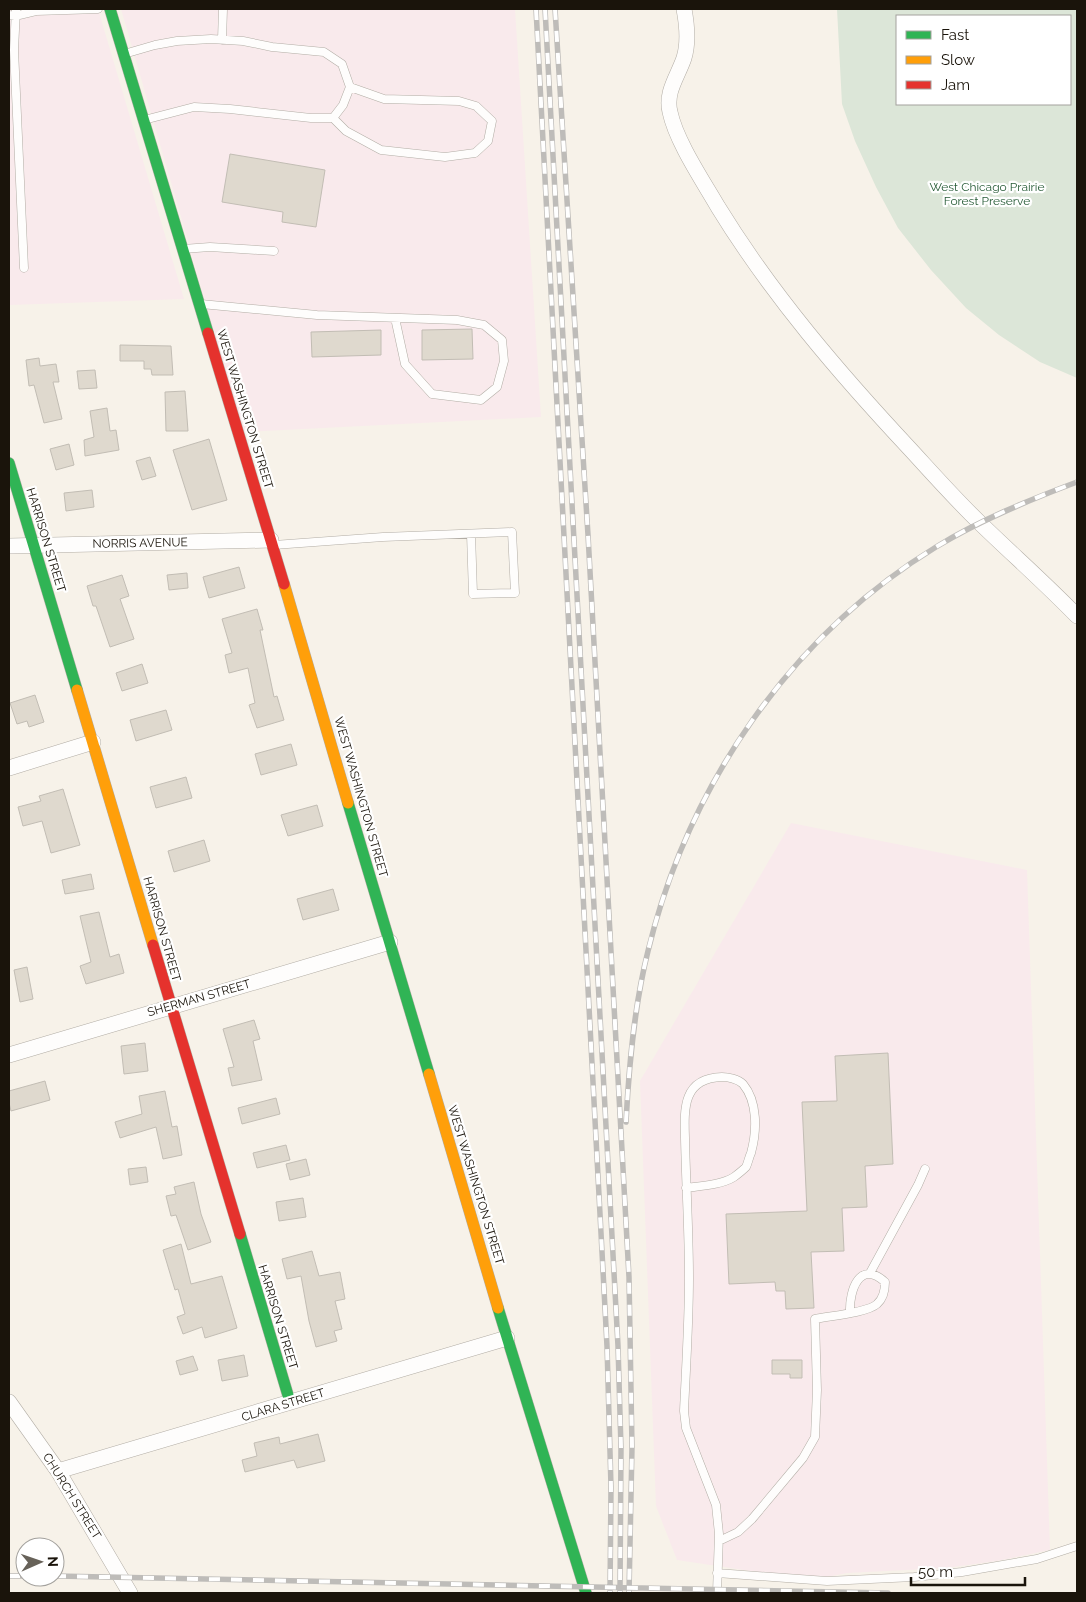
<svg xmlns="http://www.w3.org/2000/svg" width="1086" height="1602" font-family="Raleway,sans-serif">
	<rect width="100%" height="100%" fill="#f7f2e9"/>
	<path fill="#f9eaec" d="M9,9H98L184,299L9,305Z
		M121,9H515L541,417L243,432Z
		M791,823L1027,870L1050,1550L997,1561L946,1568L847,1573L812,1580L677,1560L656,1506L640,1081Z"/>
	<path fill="#dce6d8" fill-rule="evenodd" d="M837,9H1077V378L1040,362L999,335L966,308L931,270L898,228L876,187L855,141L842,104ZM897,16H1070V104H897Z"/>
	<path fill="#dfd9ce" stroke="#c2bdb4" d="M230,154L325,170L316,227L282,222L283,212L222,202Z
		M472,329L473,359L422,360V330Z
		M381,330V355L312,357L311,332Z
		M120,345L171,346L173,375H152L151,369H144V361H120Z
		M39,358L40,366L56,364L59,382H53L62,419L44,423L34,385L29,386L26,360Z
		M95,370L97,388L79,389L77,371Z
		M185,391L188,431H166L165,392Z
		M107,408L110,431L116,430L119,450L85,456L84,440L94,437L90,411Z
		M209,439L227,500L192,510L173,450Z
		M69,444L74,465L56,470L50,449Z
		M150,457L156,476L142,480L136,461Z
		M92,490L94,507L66,511L64,493Z
		M239,567L245,588L209,598L203,577Z
		M187,573L188,588L169,590L167,575Z
		M122,575L129,596L120,599L134,639L110,647L96,606H93L87,586Z
		M257,609L263,630H260L274,697L277,696L284,720L257,728L249,705L255,703L248,668L229,673L225,655L232,653L222,619Z
		M142,664L148,683L122,691L116,673Z
		M35,695L44,722L29,727L27,721L17,724L10,703Z
		M166,710L172,730L136,741L130,720Z
		M291,744L297,765L261,775L255,754Z
		M186,777L192,798L156,808L150,787Z
		M63,789L80,845L51,853L42,821L23,826L18,807L41,801L39,796Z
		M317,805L323,826L288,836L281,815Z
		M204,840L210,861L174,872L168,851Z
		M91,874L94,889L65,894L62,880Z
		M333,889L339,910L303,920L297,899Z
		M99,912L110,957L119,954L124,973L86,984L80,966L91,962L80,916Z
		M27,967L33,999L20,1002L14,970Z
		M254,1020L260,1039L253,1041L262,1080L232,1086L228,1068L234,1067L223,1029Z
		M145,1043L148,1071L124,1074L121,1046Z
		M888,1053L893,1164L865,1166L867,1207L842,1208L844,1251L811,1252L814,1308L786,1309L785,1291H776L775,1282L729,1284L726,1214L807,1211L802,1102L837,1101L835,1056Z
		M45,1081L50,1100L11,1111L9,1103V1091Z
		M165,1091L172,1127L177,1126L182,1155L163,1159L156,1127L120,1138L115,1122L142,1114L139,1096Z
		M276,1098L280,1114L242,1124L238,1108Z
		M286,1145L290,1160L257,1168L253,1153Z
		M306,1159L310,1175L290,1180L286,1164Z
		M146,1167L148,1182L130,1185L128,1169Z
		M194,1182L201,1214L211,1242L188,1250L176,1215L171,1216L166,1196L176,1194L174,1187Z
		M303,1198L306,1217L279,1221L276,1202Z
		M181,1244L191,1284L222,1276L237,1328L205,1338L202,1327L183,1334L177,1317L185,1314L178,1289L175,1290L163,1250Z
		M312,1251L319,1276L340,1272L345,1299L335,1301L342,1329L334,1331L337,1341L316,1347L309,1321L301,1276L287,1279L282,1259Z
		M244,1355L248,1376L222,1381L218,1360Z
		M193,1356L198,1370L180,1375L176,1361Z
		M772,1360H802V1378H790V1374H772Z
		M318,1434L325,1461L297,1468L294,1460L245,1472L242,1460L257,1456L254,1443L279,1437L280,1444Z"/>
	<g fill="none" stroke-linecap="round" stroke-linejoin="round">
		<g stroke="#b2ada5" stroke-width="9">
			<path id="lane" d="M16,9L14,50L24,268
				M9,15L15,16L36,11L98,9
				M222,40L223,9
				M124,54L155,45L177,41L211,39L243,41L272,47L324,52L342,64L350,87L343,105L333,118H311L230,109L194,107L144,120
				M333,118L346,131L381,150L445,157L475,153L488,141L492,121L476,106L459,101L384,99L350,87
				M183,249L210,247L274,251
				M201,304L317,315L457,320L484,325L502,340L504,361L497,387L481,400L432,394L405,364L395,318
				M274,545L383,537L512,532L515,593L473,594L471,534
				M686,1188C701,1186 721,1185 734,1177C738,1174 743,1170 746,1167C748,1163 749,1157 751,1153C757,1131 758,1102 743,1084C738,1079 728,1077 722,1077C683,1078 684,1108 685,1138C686,1185 689,1231 689,1278C689,1322 686,1367 684,1411L686,1428L716,1505L719,1534L717,1593
				M870,1273L918,1185L925,1169
				M719,1541L738,1532L752,1519L803,1458L815,1437L817,1390L815,1319C829,1316 867,1313 877,1304C884,1298 885,1290 885,1282C860,1259 849,1290 850,1313
				M717,1573L827,1581L914,1577L962,1572L1037,1559L1077,1546"/>
		</g>
		<g stroke="#b2ada5" stroke-width="16">
			<path id="street" d="M684,9C687,25 689,42 684,58C678,76 665,92 670,112C676,141 703,181 718,207C772,295 840,374 910,449C933,474 956,500 981,524C1013,555 1046,584 1077,616
				M9,546L271,540
				M9,768L93,742
				M9,1055L390,942
				M9,1402L58,1471L130,1593
				M58,1471L507,1338"/>
		</g>
		<g stroke="#b2ada5" stroke-width="12">
			<path id="fast" d="M110,9L208,333
				M9,463L77,690
				M348,803L429,1074
				M240,1234L290,1402
				M498,1308L586,1593"/>
		</g>
		<g stroke="#b2ada5" stroke-width="12">
			<path id="slow" d="M284,584L348,803
				M77,690L153,945
				M429,1074L498,1308"/>
		</g>
		<g stroke="#b2ada5" stroke-width="12">
			<path id="jam" d="M208,333L284,584
				M153,945L240,1234"/>
		</g>
		<use href="#lane" stroke="#fefdfc" stroke-width="8"/>
		<use href="#street" stroke="#fefdfc" stroke-width="15"/>
		<use href="#fast" stroke="#30b455" stroke-width="11"/>
		<use href="#slow" stroke="#ff9f0a" stroke-width="11"/>
		<use href="#jam" stroke="#e5322d" stroke-width="11"/>
		<g stroke="#bebcb9" stroke-width="5.5">
			<path id="rail" d="M536,9L607,1346L611,1487L610,1593
				M545,9L618,1346L621,1448L620,1593
				M555,9L588,535L629,1277L632,1447L629,1593
				M626,1122C629,1065 634,1007 648,951C688,786 790,636 936,547C980,520 1029,500 1077,482
				M9,1576H25
				M55,1576L888,1593"/>
		</g>
		<use href="#rail" stroke="#fff" stroke-width="4" stroke-dasharray="11" stroke-linecap="butt"/>
	</g>
	<g text-anchor="middle" dominant-baseline="central" stroke-width="4.5" stroke-linejoin="round" paint-order="stroke">
		<g font-size="12" fill="#255a35" stroke="#fff">
			<text x="987" y="187">West Chicago Prairie<tspan x="987" dy="14">Forest Preserve</tspan></text>
		</g>
		<g font-size="12" fill="#1a140b" stroke="#fff">
			<text transform="translate(245 409) rotate(73)">WEST WASHINGTON STREET</text>
			<text transform="translate(46 540) rotate(73)">HARRISON STREET</text>
			<text transform="translate(140 543) rotate(-1)">NORRIS AVENUE</text>
			<text transform="translate(361 797) rotate(74)">WEST WASHINGTON STREET</text>
			<text transform="translate(162 929) rotate(74)">HARRISON STREET</text>
			<text transform="translate(199 998) rotate(-16)">SHERMAN STREET</text>
			<text transform="translate(476 1185) rotate(73)">WEST WASHINGTON STREET</text>
			<text transform="translate(278 1317) rotate(73)">HARRISON STREET</text>
			<text transform="translate(283 1405) rotate(-17)">CLARA STREET</text>
			<text transform="translate(72 1496) rotate(58)">CHURCH STREET</text>
		</g>
	</g>
	<rect width="1086" height="1602" fill="none" stroke="#1a140b" stroke-width="20"/>
	<rect x="896" y="15" width="175" height="90" fill="#ffffff" stroke="#a3a19d"/>
	<rect x="906" y="31" width="25" height="8" fill="#30b455" stroke="#a3a19d"/>
	<text x="941" y="40" font-size="15" fill="#1a140b">Fast</text>
	<rect x="906" y="56" width="25" height="8" fill="#ff9f0a" stroke="#a3a19d"/>
	<text x="941" y="65" font-size="15" fill="#1a140b">Slow</text>
	<rect x="906" y="81" width="25" height="8" fill="#e5322d" stroke="#a3a19d"/>
	<text x="941" y="90" font-size="15" fill="#1a140b">Jam</text>
	<g transform="translate(40 1562) rotate(88)"><circle r="24" fill="#ffffff" stroke="#a3a19d"/>
	<path d="M0-4L9 19L0 12L-9 19Z" fill="#676259"/>
	<text y="-8" font-size="14" font-weight="bold" text-anchor="middle" fill="#1a140b">N</text>
	</g>
	<path d="M911 1577v8h114v-8" fill="none" stroke="#1a140b" stroke-width="2.5"/>
	<text x="918" y="1577" font-size="15" fill="#1a140b" stroke="#ffffff" stroke-width="4" paint-order="stroke">50 m</text>
</svg>
